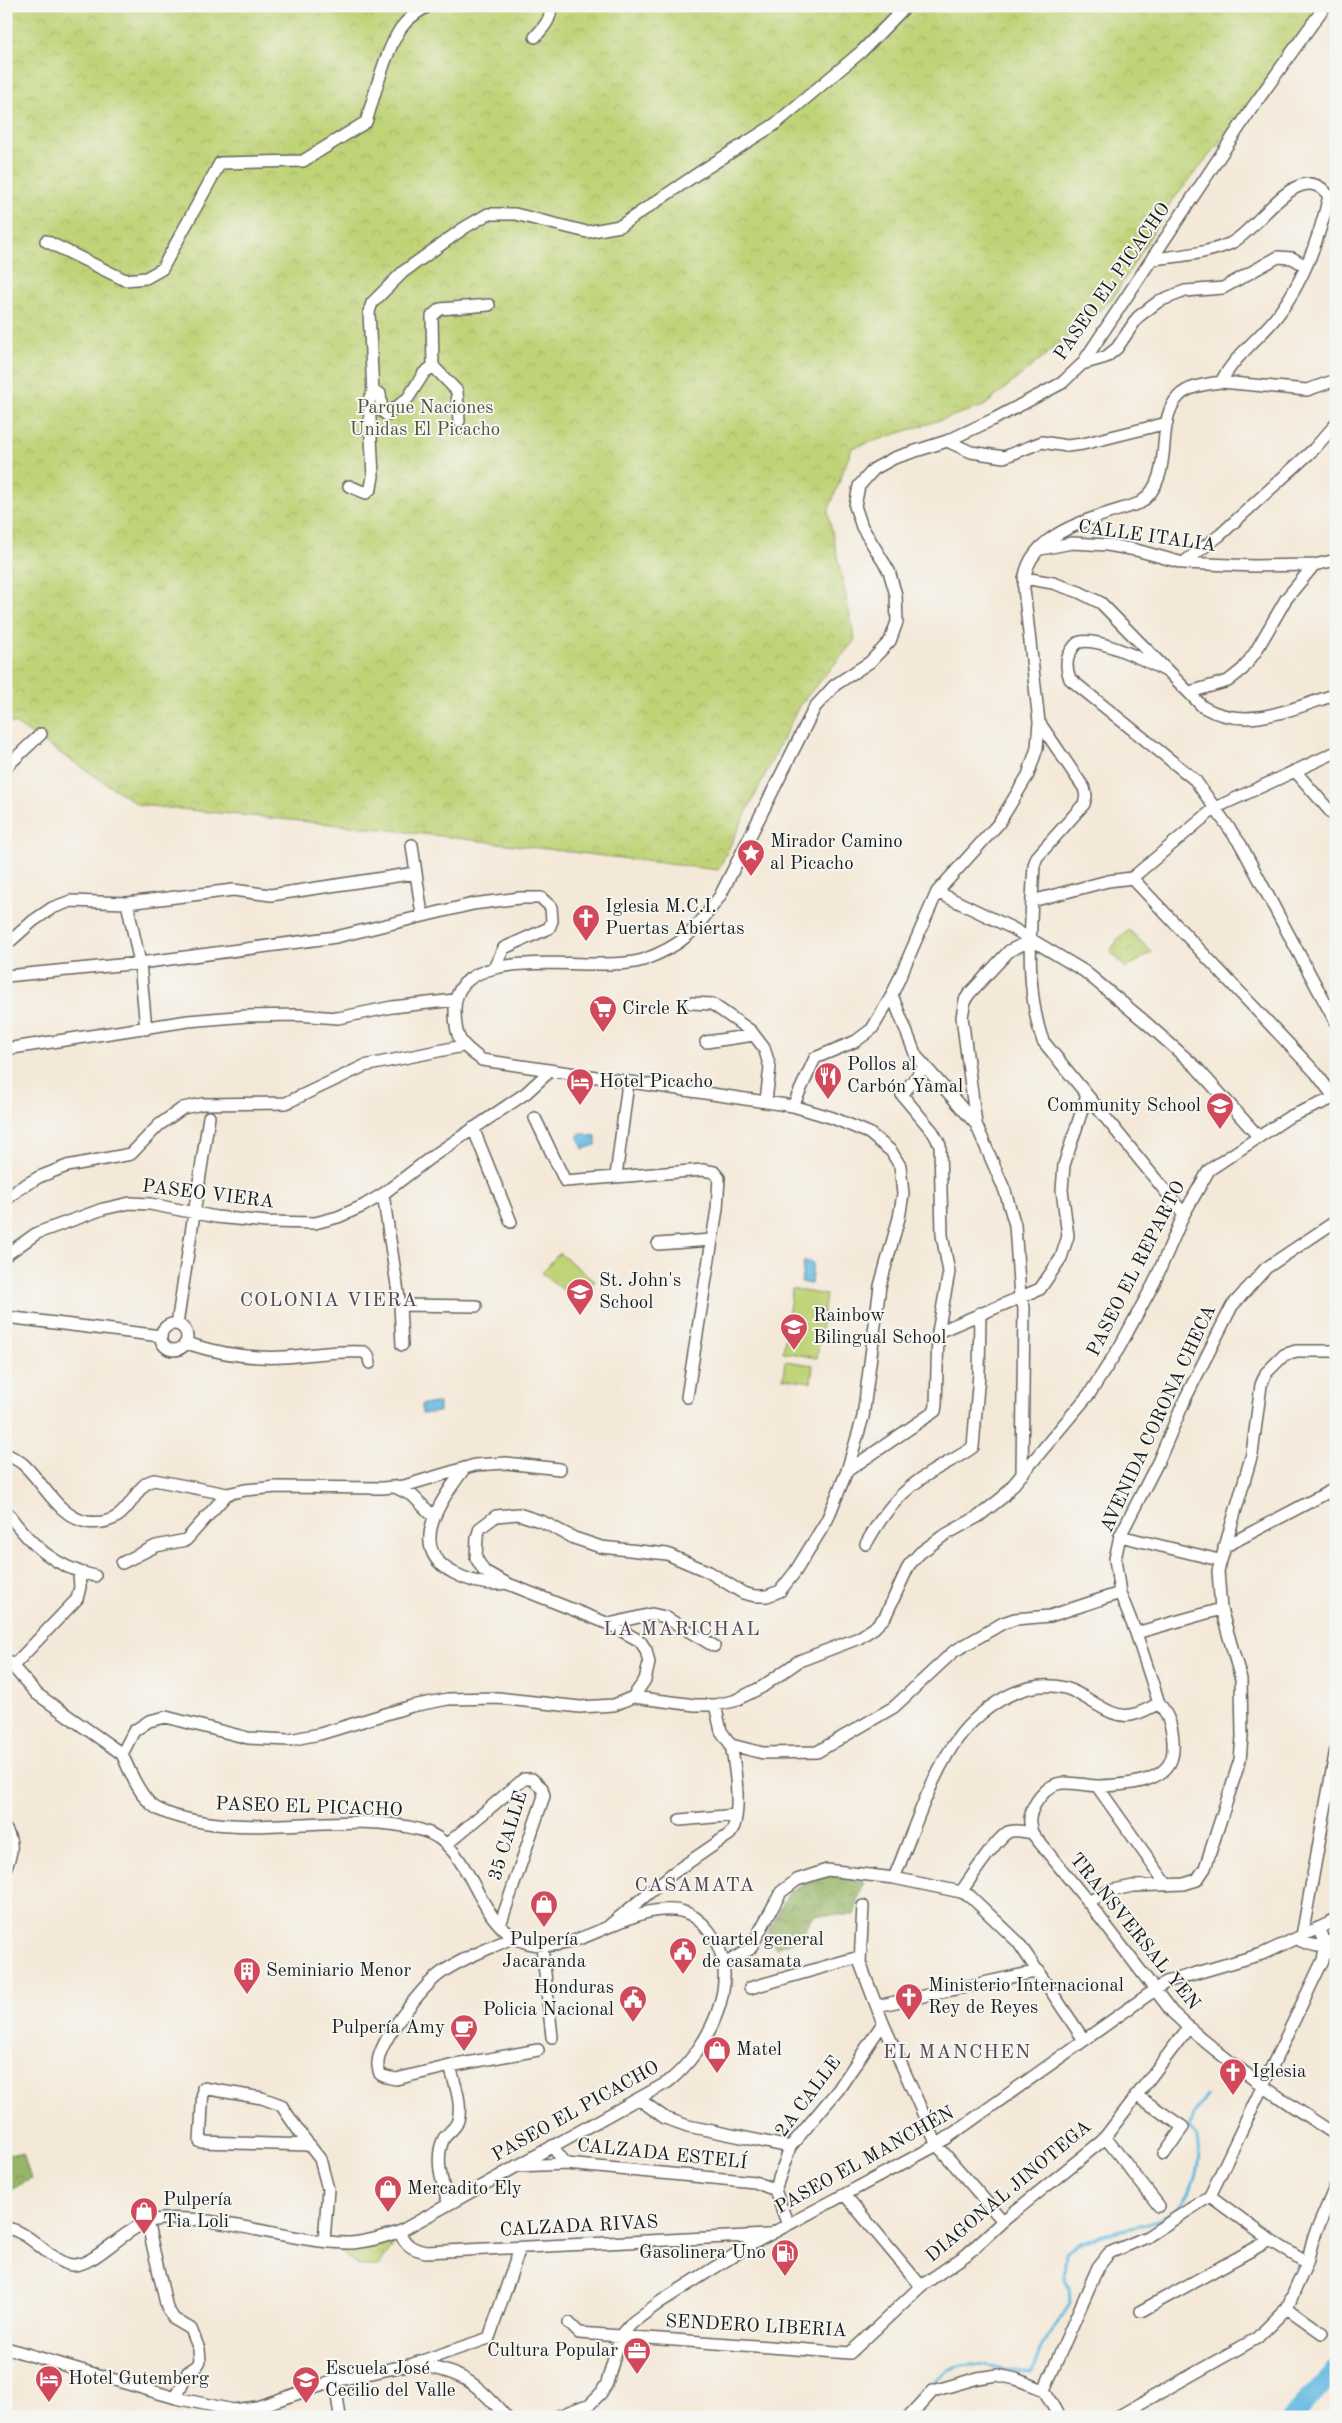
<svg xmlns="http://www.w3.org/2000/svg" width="1342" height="2423" font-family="'Old Standard TT',serif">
	<defs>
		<pattern id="forest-crowns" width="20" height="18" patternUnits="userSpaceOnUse" patternTransform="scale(1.25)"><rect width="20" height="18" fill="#97b568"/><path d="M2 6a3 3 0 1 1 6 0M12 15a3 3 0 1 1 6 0" fill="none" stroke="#7a9255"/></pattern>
		<pattern id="park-crowns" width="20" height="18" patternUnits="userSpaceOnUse" patternTransform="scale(1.25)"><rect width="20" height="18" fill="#bfd377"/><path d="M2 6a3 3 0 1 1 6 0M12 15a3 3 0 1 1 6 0" fill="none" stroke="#a4b566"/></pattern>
	</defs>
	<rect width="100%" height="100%" fill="#f6f6f2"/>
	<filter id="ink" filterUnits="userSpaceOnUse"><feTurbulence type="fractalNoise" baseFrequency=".02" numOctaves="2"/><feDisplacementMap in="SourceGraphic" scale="10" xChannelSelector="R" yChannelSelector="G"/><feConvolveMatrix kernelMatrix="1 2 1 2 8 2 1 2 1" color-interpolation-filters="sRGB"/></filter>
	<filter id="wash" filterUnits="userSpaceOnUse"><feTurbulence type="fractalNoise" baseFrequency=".0096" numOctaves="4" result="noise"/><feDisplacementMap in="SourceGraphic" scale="20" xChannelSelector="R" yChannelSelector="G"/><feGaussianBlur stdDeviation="1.12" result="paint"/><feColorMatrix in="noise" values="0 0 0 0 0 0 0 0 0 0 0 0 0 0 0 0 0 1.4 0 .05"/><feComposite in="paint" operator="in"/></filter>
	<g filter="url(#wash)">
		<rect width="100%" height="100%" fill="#f4e9d8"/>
		<path fill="url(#forest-crowns)" stroke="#5a6842" d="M826,1876L864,1881L854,1915H814L799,1939L776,1948L766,1936L790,1891Z
			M6,2153L23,2154L31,2179L6,2192Z"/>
		<path fill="url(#park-crowns)" stroke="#6e784a" d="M6,6H1317L1252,102L1169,205L1112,300L984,406L852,448L828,512L855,640L799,706L718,870L391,830L139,805L16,724L6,721Z
			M1129,930L1152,952L1126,968L1110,951L1119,938Z
			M387,2245L393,2246L379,2266H359L339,2251Z"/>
		<path fill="#bfd377" stroke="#6e784a" d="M559,1253L595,1281L577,1301L542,1273Z
			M792,1289L826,1295L817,1358L783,1352Z
			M785,1361L813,1365L811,1382L783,1378Z"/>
		<path fill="#64bae1" stroke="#406b7e" d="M580,1133L596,1136V1145L583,1149L578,1136Z
			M804,1261L813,1263L811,1284L801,1282Z
			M439,1403V1412L422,1414V1404Z"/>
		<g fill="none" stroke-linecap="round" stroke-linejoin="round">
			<path stroke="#64bae1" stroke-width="3" d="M897,2417C921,2398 937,2365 971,2364C991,2363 1011,2373 1032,2372L1042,2346L1070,2304L1069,2287L1064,2277L1066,2252C1114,2215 1187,2245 1198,2163C1200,2149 1201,2137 1189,2128L1193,2115L1207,2096"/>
			<path stroke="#64bae1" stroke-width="19" d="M1292,2417L1336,2370"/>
		</g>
	</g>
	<g filter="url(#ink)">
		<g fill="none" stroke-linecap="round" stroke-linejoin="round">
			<g stroke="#68645e" stroke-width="14">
				<path id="minor" d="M535,37C544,27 551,20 551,6
					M46,241L125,280L146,278L162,269L220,163L303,161L366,122C374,97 386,49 401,28C408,18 417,12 428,6
					M1153,259C1178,256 1205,254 1229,244C1258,232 1298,155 1329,196
					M1082,364L1106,357L1117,348L1138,317L1159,301L1185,291L1223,288L1278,257L1292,258L1306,266
					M1221,382L1307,390L1336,380
					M373,393L369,312L372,303L403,272L464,228L488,214H515L587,232L620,226L700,172L774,125L862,51L906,6
					M459,421L457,391L433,366L432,316L440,309L489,305
					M947,441L971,452L1004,457L1042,442L1067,446L1083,444L1167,423
					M349,486L366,493L371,488L373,476L369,400L373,393L380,394L382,411L387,415L408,398L424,373L433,366
					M1041,549L1072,543L1107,545L1136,550L1183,563L1254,566L1314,565L1336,560
					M1183,563L1220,535L1314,449L1336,424
					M1024,578L1053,583L1079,592L1101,603L1203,707C1245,731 1289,710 1331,696L1336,698
					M1172,674C1153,664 1100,637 1080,642C1076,643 1072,649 1070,653C1065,661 1067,671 1070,679L1195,780L1241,845L1336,1023
					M1190,692L1228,681L1243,669L1256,651L1286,599L1314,565
					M1039,722L1084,788L1086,796L1084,804L1037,857L1034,865C1031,920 1024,989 1043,1041L1184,1214
					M6,767L41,734
					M1295,771L1336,818
					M412,845L422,915
					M1132,878L1316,1073L1334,1097
					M937,892L1012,928L1084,971L1143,1020L1196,1067L1258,1136
					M1032,901L1108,881L1132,878L1215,808L1336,752
					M127,903L140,963L146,1029
					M6,945L33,921L52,908L71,901L127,903L233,890L271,895L416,873
					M6,976L140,963L336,937L473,904L520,898H541L551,907L552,921L549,928L504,948L494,968
					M892,995L916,1056L975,1123
					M691,1003L712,1004L751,1031L764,1048L770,1067L766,1101
					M706,1042L754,1035
					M6,1049L188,1021L247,1016L298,1015L338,1018L392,1007L455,1000
					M793,1106L815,1058L856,1041L872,1029L892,995L937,892L999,823L1028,775L1037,748L1039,722L1024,589C1022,531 1097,518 1140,503C1177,476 1153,425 1178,397C1188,386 1207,384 1221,382C1233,358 1256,341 1273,321C1302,286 1319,239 1329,196
					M535,1118L565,1181L703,1170L714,1172L719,1178L717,1209L687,1397
					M473,1128L511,1222
					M616,1176L628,1083
					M383,1194L400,1305L402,1345
					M6,1200L20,1188L39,1177L67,1166L131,1154L159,1125L183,1108L202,1104L286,1103L364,1066L463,1046
					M658,1244L711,1240
					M6,1255L37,1233L103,1209L130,1203L150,1204L216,1217L267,1222L315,1223L338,1217L363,1206L383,1194L430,1158L526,1093L550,1071
					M400,1305L476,1306
					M6,1317L161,1336
					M161 1337a13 13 0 1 1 26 0a13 13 0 1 1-26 0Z
					M177,1324L209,1117
					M938,1332L1040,1289L1061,1258L1068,1236L1062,1190L1064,1165L1087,1095
					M186,1343C217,1353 251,1359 284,1357C310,1355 337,1350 364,1352L368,1355L370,1363
					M6,1454C12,1457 18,1460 23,1464C43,1482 59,1517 87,1522C133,1528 130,1485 154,1480L227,1494L245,1490L277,1487L382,1488L404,1486L475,1465L506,1463L560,1469
					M464,1469C442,1499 405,1548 454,1573C471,1582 487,1586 506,1583
					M847,1471L925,1418L935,1411L936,1405L938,1332L949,1272L942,1235L940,1145L933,1132L902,1095L924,1067
					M1022,1475L1024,1307L1020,1297L1015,1225L1005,1191L976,1124L962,1017L965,1000L969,994L1009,951L1031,940
					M395,1487L413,1496L434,1517
					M6,1511C29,1543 55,1568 95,1576
					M1120,1536L1219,1560
					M866,1544C883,1513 902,1489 933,1471C946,1463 961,1456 973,1447L979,1374L980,1313
					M1224,1547L1336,1488
					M122,1563L156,1546L186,1540L227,1494
					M609,1624L652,1614L665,1617L714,1646
					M1136,1633L1221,1609
					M6,1659L37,1694L122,1754
					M12,1667L77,1599L80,1587L79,1573
					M633,1697L695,1705H715L734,1701L762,1687L799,1661L859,1638L874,1628L885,1617L909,1565L920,1553L943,1536L979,1516L1003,1497L1090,1393L1119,1348L1154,1283L1184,1214L1209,1170L1289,1117L1336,1097
					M715,1705L721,1731L731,1745L763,1753L817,1752L894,1707L953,1652L1003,1623L1015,1619L1050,1616L1120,1593
					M1097,1786L1167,1885
					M680,1820L736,1815
					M6,1830C14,1844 12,1853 6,1867
					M1032,1833C1031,1828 1029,1822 1030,1818C1032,1804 1047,1784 1062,1783C1075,1782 1087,1786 1100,1786C1125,1785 1172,1783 1173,1750C1174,1733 1170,1717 1159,1703L1136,1633L1120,1593L1115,1559L1120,1536L1159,1460L1186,1397L1232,1306L1266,1268L1336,1221
					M1032,1833L1088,1902L1172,2012C1221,2059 1279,2098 1336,2135
					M447,1844L524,1779H532L542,1788L544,1796L500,1925
					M894,1878C911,1837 925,1793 947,1755C969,1716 1018,1676 1065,1688C1088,1694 1110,1722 1135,1714C1143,1712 1152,1707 1159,1703
					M961,1892C971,1878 995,1840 1008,1832C1015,1829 1025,1832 1032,1833
					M1088,1902L1109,1891L1133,1886L1184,1884L1197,1880L1205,1868L1240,1760L1242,1737L1241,1679L1221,1609L1218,1571L1252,1454L1261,1385L1266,1373L1284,1355L1296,1351H1336
					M863,1906L860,1963L883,2023L937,2145L1003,2221
					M610,1925L673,1873L730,1834C743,1817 735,1766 731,1745
					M1302,1936L1336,1749
					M513,1937C490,1949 463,1957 441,1973C423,1986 380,2040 378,2062C377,2066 379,2070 380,2074L386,2077L396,2079L450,2066L538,2050
					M1296,1939C1312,1945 1325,1953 1336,1935
					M542,1946L552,2037
					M724,1968L728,1962L750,1949L781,1892L797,1880L827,1870L894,1878L961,1892L970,1896L1018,1942L1084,2040
					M750,1988L859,1957
					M877,2006L1039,1971
					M1136,2095L1183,2127L1164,2154
					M639,2099L665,2118L688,2126L790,2147
					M1105,2137L1159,2206
					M310,2145L200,2142L203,2088L262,2098L281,2105L303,2137L320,2159L328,2189L324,2241
					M552,2146L566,2164L755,2182L775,2190
					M516,2166L566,2164
					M845,2195L921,2286
					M1210,2196L1270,2240L1307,2263
					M448,2202C442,2183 434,2158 444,2138C448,2133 454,2129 457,2123C464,2106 454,2082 450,2066
					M147,2221L167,2308L174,2319L191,2329L199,2349L200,2361L197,2366L188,2372L176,2398
					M788,2225L775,2190L790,2147L838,2090L883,2023
					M6,2228C31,2231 51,2263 72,2265C98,2266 127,2221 162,2219C221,2215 286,2242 347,2243C364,2243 382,2237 399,2232L668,2082C708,2050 746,1978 709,1931C702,1922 693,1914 681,1911C630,1900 579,1958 528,1943C473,1927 476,1845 421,1830C354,1811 273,1834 202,1822C187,1819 170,1816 156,1808C141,1799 129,1770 122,1754L134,1731L149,1721L166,1717L248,1738L289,1740L320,1734L412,1706L448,1699L498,1698L580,1707L614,1705L633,1697L645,1680L649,1663L646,1650L640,1641L609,1624L506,1583L484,1571L476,1558L477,1537L480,1528L496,1516L518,1514L543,1522L574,1538L601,1547L667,1554L709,1572L743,1593L755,1596H767L780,1591L795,1572L827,1520L847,1471L863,1417L880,1286L899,1218L903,1194L900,1166L891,1151L869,1133L833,1118L793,1106L482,1060C460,1044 455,1039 455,1010C454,938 599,975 643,960C684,945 695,931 720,896L815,707L835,685L870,662L890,641L897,622L896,595L889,571L862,527L855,506L859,486L874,469L894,458L947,441L994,419L1062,383L1082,364L1252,108L1325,6
					M399,2232C406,2245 411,2249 426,2252L767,2235
					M1287,2308L1322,2333
					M1141,2311L1270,2240
					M569,2323L579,2333L850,2353L921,2286L966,2255L1003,2221L1102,2141L1189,2027
					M6,2348L176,2398L233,2410L257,2407L335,2381L413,2364L489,2338L520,2248
					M415,2364C461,2372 476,2381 506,2417
					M335,2381L340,2417
					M1044,2390L1098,2267L1109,2253L1147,2237L1210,2196L1323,1960L1326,1946L1318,1928
					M1044,2390L1059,2417
					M556,2417L590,2404L601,2393L607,2383L620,2337L633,2322L660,2302L752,2244L937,2145L1166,1982L1262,1954L1336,1920
					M909,2417L933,2391L978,2378L997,2375L1016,2379L1044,2390
					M1117,2417L1257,2338L1287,2308L1307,2263L1313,2239L1336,2185"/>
			</g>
			<use href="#minor" stroke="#fff" stroke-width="11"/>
		</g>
	</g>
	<defs>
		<g id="sight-pin" transform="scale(1.4375)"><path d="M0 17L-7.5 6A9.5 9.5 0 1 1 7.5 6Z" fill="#d1495b" stroke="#f6f6f2"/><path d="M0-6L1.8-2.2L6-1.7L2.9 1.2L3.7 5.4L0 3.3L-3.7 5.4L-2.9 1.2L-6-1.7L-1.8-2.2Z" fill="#fff"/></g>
		<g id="church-pin" transform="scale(1.4375)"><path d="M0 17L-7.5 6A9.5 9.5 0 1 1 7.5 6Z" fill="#d1495b" stroke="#f6f6f2"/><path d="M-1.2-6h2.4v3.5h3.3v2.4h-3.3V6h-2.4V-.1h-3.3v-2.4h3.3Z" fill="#fff"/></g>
		<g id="supermarket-pin" transform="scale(1.4375)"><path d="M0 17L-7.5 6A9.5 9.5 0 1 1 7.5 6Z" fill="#d1495b" stroke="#f6f6f2"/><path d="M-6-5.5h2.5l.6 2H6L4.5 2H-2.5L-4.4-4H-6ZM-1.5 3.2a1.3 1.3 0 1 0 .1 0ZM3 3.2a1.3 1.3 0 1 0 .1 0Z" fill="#fff"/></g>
		<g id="restaurant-pin" transform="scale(1.4375)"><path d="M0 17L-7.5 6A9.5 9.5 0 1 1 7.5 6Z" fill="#d1495b" stroke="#f6f6f2"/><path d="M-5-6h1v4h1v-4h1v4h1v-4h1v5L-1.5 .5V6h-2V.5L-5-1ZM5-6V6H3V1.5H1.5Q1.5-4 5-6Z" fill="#fff"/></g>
		<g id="hotel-pin" transform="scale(1.4375)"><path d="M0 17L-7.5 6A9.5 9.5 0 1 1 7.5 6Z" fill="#d1495b" stroke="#f6f6f2"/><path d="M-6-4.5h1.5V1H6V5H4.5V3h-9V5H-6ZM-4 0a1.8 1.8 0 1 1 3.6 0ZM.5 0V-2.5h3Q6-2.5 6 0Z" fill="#fff"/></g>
		<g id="school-pin" transform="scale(1.4375)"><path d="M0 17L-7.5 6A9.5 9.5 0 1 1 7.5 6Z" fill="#d1495b" stroke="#f6f6f2"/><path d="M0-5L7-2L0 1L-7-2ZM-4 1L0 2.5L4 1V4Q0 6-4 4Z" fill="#fff"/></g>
		<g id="shop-pin" transform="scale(1.4375)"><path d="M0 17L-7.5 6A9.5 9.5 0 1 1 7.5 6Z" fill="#d1495b" stroke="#f6f6f2"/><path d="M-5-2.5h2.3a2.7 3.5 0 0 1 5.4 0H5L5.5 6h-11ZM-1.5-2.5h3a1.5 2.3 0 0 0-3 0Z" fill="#fff"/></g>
		<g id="civic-pin" transform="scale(1.4375)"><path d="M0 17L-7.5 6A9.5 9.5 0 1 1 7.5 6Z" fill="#d1495b" stroke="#f6f6f2"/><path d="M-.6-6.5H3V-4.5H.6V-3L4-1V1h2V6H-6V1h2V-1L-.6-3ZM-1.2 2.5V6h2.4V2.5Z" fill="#fff"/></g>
		<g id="building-pin" transform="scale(1.4375)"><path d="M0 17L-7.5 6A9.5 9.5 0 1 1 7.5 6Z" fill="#d1495b" stroke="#f6f6f2"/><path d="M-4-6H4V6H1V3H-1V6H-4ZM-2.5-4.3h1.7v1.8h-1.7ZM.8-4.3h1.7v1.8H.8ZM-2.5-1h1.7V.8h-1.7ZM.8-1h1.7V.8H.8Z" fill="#fff"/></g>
		<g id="cafe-pin" transform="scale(1.4375)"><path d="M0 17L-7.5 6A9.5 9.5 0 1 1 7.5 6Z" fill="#d1495b" stroke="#f6f6f2"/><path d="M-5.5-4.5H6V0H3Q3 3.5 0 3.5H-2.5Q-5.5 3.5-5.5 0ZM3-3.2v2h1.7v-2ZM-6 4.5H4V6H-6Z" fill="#fff"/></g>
		<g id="fuel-pin" transform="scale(1.4375)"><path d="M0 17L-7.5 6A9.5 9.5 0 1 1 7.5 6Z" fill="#d1495b" stroke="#f6f6f2"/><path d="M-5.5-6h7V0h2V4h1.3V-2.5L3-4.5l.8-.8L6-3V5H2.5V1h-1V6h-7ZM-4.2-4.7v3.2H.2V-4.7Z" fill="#fff"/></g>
		<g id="office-pin" transform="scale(1.4375)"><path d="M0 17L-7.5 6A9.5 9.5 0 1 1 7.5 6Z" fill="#d1495b" stroke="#f6f6f2"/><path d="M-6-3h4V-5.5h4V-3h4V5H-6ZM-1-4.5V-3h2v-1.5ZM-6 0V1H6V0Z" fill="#fff"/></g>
	</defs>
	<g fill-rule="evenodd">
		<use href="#sight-pin" x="751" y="853"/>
		<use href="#church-pin" x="586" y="918"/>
		<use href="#supermarket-pin" x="603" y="1009"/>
		<use href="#restaurant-pin" x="828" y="1076"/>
		<use href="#hotel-pin" x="580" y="1082"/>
		<use href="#school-pin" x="1220" y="1106"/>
		<use href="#school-pin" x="580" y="1292"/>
		<use href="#school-pin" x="794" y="1327"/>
		<use href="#shop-pin" x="544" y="1904"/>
		<use href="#civic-pin" x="683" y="1951"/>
		<use href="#building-pin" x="247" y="1971"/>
		<use href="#church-pin" x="909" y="1997"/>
		<use href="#civic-pin" x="633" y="1999"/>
		<use href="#cafe-pin" x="464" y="2028"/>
		<use href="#shop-pin" x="717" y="2050"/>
		<use href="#church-pin" x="1233" y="2072"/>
		<use href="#shop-pin" x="388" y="2189"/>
		<use href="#shop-pin" x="144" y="2211"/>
		<use href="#fuel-pin" x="785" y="2253"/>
		<use href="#office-pin" x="637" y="2351"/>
		<use href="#hotel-pin" x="49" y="2379"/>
		<use href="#school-pin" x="306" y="2380"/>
	</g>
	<g text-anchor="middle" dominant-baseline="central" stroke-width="4" stroke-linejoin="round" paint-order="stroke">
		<g font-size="19" fill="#1c1c1c" stroke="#f6f6f2">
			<text transform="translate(1113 282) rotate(-55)">PASEO EL PICACHO</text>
			<text transform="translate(1147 537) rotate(8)">CALLE ITALIA</text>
			<text transform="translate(208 1195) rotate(7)">PASEO VIERA</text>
			<text transform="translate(1137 1269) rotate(-63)">PASEO EL REPARTO</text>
			<text transform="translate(1159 1419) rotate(-65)">AVENIDA CORONA CHECA</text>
			<text transform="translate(309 1808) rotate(2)">PASEO EL PICACHO</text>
			<text transform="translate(509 1836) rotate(-73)">35 CALLE</text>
			<text transform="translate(1134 1932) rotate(51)">TRANSVERSAL YEN</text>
			<text transform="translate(809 2097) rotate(-53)">2A CALLE</text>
			<text transform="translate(576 2112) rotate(-29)">PASEO EL PICACHO</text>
			<text transform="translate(662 2155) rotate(6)">CALZADA ESTELÍ</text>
			<text transform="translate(865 2161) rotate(-29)">PASEO EL MANCHÉN</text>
			<text transform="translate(1009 2192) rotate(-40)">DIAGONAL JINOTEGA</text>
			<text transform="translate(579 2227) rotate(-3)">CALZADA RIVAS</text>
			<text transform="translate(756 2327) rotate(3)">SENDERO LIBERIA</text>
		</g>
		<g font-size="19" fill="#4d5337" stroke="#f6f6f2">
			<text x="425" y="408">Parque Naciones<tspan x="425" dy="22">Unidas El Picacho</tspan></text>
		</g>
		<g font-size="19" fill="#1c1c1c" stroke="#f6f6f2" text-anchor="start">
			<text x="770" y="842">Mirador Camino<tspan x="770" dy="22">al Picacho</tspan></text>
			<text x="605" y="907">Iglesia M.C.I.<tspan x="605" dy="22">Puertas Abiertas</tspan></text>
			<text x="622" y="1009">Circle K</text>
			<text x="847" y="1065">Pollos al<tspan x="847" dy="22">Carbón Yamal</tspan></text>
			<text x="599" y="1082">Hotel Picacho</text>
			<text x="1201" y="1106" text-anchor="end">Community School</text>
			<text x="599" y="1281">St. John's<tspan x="599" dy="22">School</tspan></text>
			<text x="813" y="1316">Rainbow<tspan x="813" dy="22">Bilingual School</tspan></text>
			<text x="544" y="1940" text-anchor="middle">Pulpería<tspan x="544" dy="22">Jacaranda</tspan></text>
			<text x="702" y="1940">cuartel general<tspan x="702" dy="22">de casamata</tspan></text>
			<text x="266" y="1971">Seminiario Menor</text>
			<text x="928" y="1986">Ministerio Internacional<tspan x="928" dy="22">Rey de Reyes</tspan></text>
			<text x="614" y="1988" text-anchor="end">Honduras<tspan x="614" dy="22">Policia Nacional</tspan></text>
			<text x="445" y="2028" text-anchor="end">Pulpería Amy</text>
			<text x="736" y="2050">Matel</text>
			<text x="1252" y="2072">Iglesia</text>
			<text x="407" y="2189">Mercadito Ely</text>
			<text x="163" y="2200">Pulpería<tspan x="163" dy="22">Tia Loli</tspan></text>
			<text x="766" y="2253" text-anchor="end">Gasolinera Uno</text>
			<text x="618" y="2351" text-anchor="end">Cultura Popular</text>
			<text x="325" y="2369">Escuela José<tspan x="325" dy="22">Cecilio del Valle</tspan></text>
			<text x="68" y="2379">Hotel Gutemberg</text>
		</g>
		<g font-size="20" letter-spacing="1" fill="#574953" stroke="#f6f6f2">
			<text x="329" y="1301">COLONIA VIERA</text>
			<text x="682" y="1630">LA MARICHAL</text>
			<text x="695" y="1886">CASAMATA</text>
			<text x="957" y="2053">EL MANCHEN</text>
		</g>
	</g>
	<rect width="1342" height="2423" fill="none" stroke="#f6f6f2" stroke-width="25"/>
</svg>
